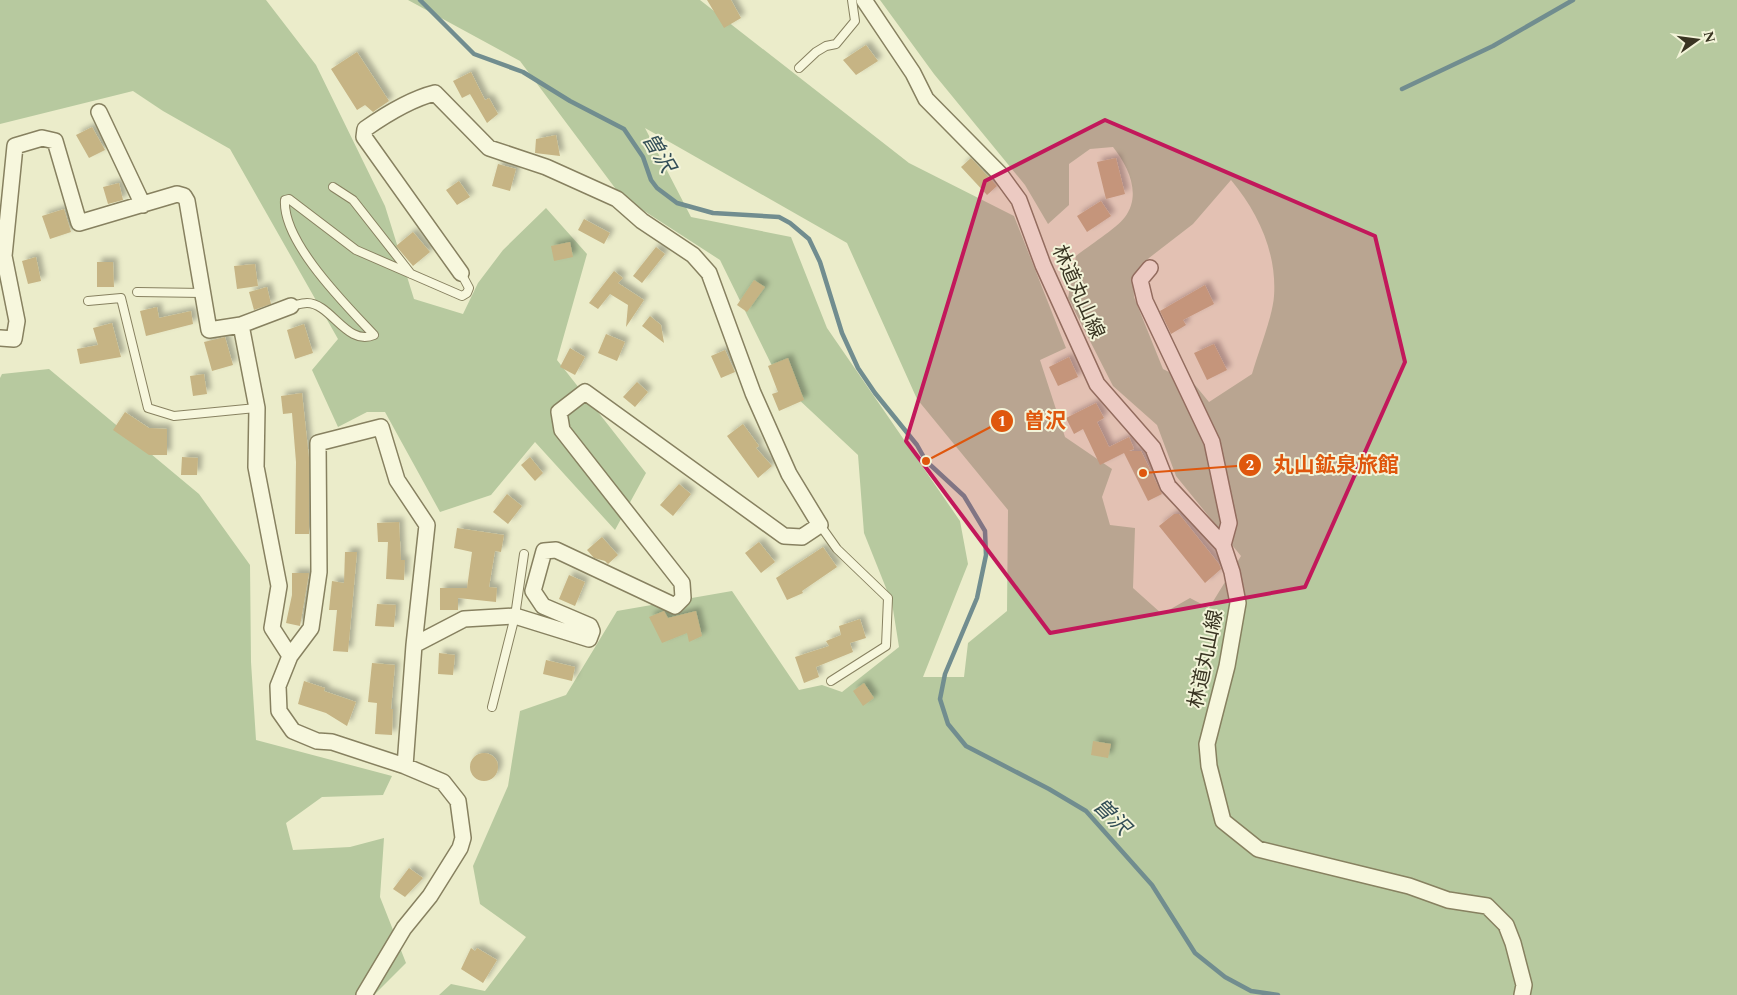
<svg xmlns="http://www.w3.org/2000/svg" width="1737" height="995" font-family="Spectral,'Noto Sans JP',serif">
	<defs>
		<filter id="shadow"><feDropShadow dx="4.5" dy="-4.5" stdDeviation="2.5" flood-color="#0004"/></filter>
	</defs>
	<rect width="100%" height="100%" fill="#ebecca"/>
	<path fill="#b7c99f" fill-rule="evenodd" d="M0,0H266L316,65L385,206L414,299L463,314L478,283L503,250L546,208L587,254L557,360L646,473L615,530L535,442L491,495L440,512L385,412H367L338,427L312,370L338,339L230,149L163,111L133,91L0,124Z
		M408,0H700L909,163L1014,216L1066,348L1040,360L1065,437L1112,469L1102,497L1110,525L1135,528L1133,588L1162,614L1190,598L1209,608L1241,556L1176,476L1157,425L1113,386L1068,298L1076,256C1088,246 1116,229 1125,217C1142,194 1128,166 1113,147L1090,149L1069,164V205L1048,224L1025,185L934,74L880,0H1737V995H439L451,984L485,991L526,937L480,904L473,866L508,786L520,711L566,695L617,611L732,591L799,690L822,685L842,692L899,647L892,603L864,533L858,455L780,382L720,260L621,196L520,61ZM645,128L847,243L917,399L1008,510L1007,611L968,643L964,677H923L968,564L960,521L827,328L791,237L691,217ZM1231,180C1258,212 1277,253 1274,296C1273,315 1258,353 1252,374L1209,402L1195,385L1163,369L1134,297L1133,276L1149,258L1193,224Z
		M49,369L199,494L250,565L251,662L256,740L392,776L383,795L322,797L286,823L293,850L350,847L384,838L380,897L406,963L374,995H0V378L2,374Z"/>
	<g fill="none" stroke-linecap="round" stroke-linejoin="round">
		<path stroke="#718d8f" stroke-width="4.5" d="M420,0L474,54L523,72L570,101L624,129L643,157L651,180L657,188L677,203L713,213L779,217L790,223L809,239L820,262L842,333L858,368L875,393L917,445L926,461L964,496L985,531L986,555L977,598L945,674L940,699L948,724L966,746L1049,789L1086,811L1152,885L1195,953L1225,977L1251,991L1278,995
			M1402,89L1493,46L1573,0"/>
	</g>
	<path fill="#c6b484" filter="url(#shadow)" d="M707,0H731L741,18L724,28Z
		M866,45L878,61L856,75L843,60Z
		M357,52L389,101L373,112L365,105L357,110L331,69Z
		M471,72L485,100L489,98L498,114L487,123L470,94L462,98L453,81Z
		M92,127L105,150L89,158L76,135Z
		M556,135L560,156L535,153L536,139Z
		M971,158L997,186L987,195L961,167Z
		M1116,158L1125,194L1106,199L1097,162Z
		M498,164L516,169L510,191L492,186Z
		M459,181L470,197L457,205L446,190Z
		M119,183L123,200L108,204L103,187Z
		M1101,201L1111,216L1087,232L1077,216Z
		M64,209L71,232L50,239L42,216Z
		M584,219L610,233L604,244L578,230Z
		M413,232L430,252L413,266L396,246Z
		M570,242L573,257L554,261L551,246Z
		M656,247L665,254L642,283L633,276Z
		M36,257L41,281L28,284L22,261Z
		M97,262H113L114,287H97Z
		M255,264L258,286L237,289L234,266Z
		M614,271L623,278L618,283L644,300L626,327L628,305L610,294L598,309L589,303Z
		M754,280L765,287L747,312L737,305Z
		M1205,285L1214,304L1183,320L1186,325L1171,334L1160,311Z
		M267,287L271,304L254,310L249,292Z
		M157,307L159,318L191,311L193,324L146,336L140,311Z
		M650,316L661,325L664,343L642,326Z
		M112,323L121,357L80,364L77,349L98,345L93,328Z
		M304,324L313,353L295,359L287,330Z
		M606,334L625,342L617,361L598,353Z
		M225,337L233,365L212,371L204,342Z
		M1214,344L1227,370L1207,380L1194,353Z
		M570,348L585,357L575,375L560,367Z
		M725,350L735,372L721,378L711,356Z
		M1069,357L1078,377L1058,386L1049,367Z
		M788,358L804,400L779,411L772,394L778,392L768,366Z
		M204,374L207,394L193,396L190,376Z
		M637,382L648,392L635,407L623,397Z
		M302,393L309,458V534H295L296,462L292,413L283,414L281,396Z
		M1096,403L1104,418L1097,422L1109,447L1129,437L1134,449L1129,451H1141L1162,494L1148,501L1124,453L1100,465L1083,429L1074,434L1066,418Z
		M125,412L149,428L167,429V455H149L113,430Z
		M743,424L759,446L756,448L772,466L758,478L727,436Z
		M182,457L198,458L197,475H181Z
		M530,457L543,473L535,481L521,465Z
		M679,484L691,494L673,516L660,505Z
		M507,494L522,506L508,524L493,512Z
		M1174,514H1179L1219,564L1221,569L1205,583L1159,526Z
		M399,522L401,560H405L404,580L386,579L388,542H378L377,523Z
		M457,528L504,535L501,552L495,551L489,587L497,588L496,602L458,598V610H440V588H467L472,552L454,548Z
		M602,537L618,555L608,564L605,561L594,558L587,550Z
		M759,542L775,562L761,573L745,553Z
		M823,547L837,567L802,591L803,593L787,600L776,578Z
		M345,552H357L348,652L333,651L337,610H329L332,581L344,583Z
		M292,573H309L300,626L286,623L292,595Z
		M569,575L585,582L575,606L559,599Z
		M377,604L396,605L394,627L375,626Z
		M664,611L668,618L696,611L702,636L689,642L687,633L662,643L649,617Z
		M860,619L866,638L850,643L853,652L816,667L819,677L804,683L795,657L829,646L826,641L841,635L839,626Z
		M439,653L455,655L453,675L438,674Z
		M546,660L575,667L572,681L543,674Z
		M372,663L395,665L391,709H393L392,735L375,734L377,703L368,702Z
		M304,681L325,688L324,691L356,702L347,726L326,713L298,704Z
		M864,683L874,698L863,706L853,691Z
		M1093,741L1111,744L1108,758L1091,755Z
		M470 767a14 14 0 1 1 28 0a14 14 0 1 1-28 0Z
		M409,868L423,878L405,897L393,889Z
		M471,948L475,951L477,948L497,960L483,983L461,969Z"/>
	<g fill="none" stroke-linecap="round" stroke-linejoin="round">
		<g stroke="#878160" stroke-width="10">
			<path id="service" d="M799,68L816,52L826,46L836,44L855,21L852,0
				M333,187L353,200L411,274
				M137,292L203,293
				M88,301L121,298L148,408L174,416L257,408
				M291,306C296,305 302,303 307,303C331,303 347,347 374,335C347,306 282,242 285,200L289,199L356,250L462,296L467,293L469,288L461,273
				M820,525L837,549L888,598L886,646L831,681
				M492,707L515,616L524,554"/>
		</g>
		<g stroke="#878160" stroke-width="18">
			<path id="minor" d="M864,0L913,73L926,99L1000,174L1019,200L1043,265L1097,384L1153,448L1168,486L1223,545L1232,572L1238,603L1227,666L1207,744L1209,766L1223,821L1258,849L1409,886L1448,900L1487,906L1506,925L1513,943L1524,985L1522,995
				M99,112L143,205
				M1150,268L1140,280L1145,301L1212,442L1229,523L1223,545
				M241,325L291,306
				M0,338L14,339L17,321L4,256L15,146L42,138L55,141L79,223L177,194L184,196L187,201L209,330L241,325L257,408L256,467L279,586L272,628L290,656
				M414,645L464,619L515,616L589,639L592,631L590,626L543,606L533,591L544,551L556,550L675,606L683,598L682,583L562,430L559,412L585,392L784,536L802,537L820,525L789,474L753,393L709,273L693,255L642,221L617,199L546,167L489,148L435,93C411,99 385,115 365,129L364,137L461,273
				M364,995L404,928L430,896L460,848L463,838L458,801L443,782L405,766L332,742L317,741L293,731L279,711L278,686L290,656L311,628L319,572L318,443L381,427L397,480L427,525L414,645L405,766"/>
		</g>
		<use href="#service" stroke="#f7f7dd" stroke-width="8"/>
		<use href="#minor" stroke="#f7f7dd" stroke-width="15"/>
	</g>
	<path fill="#c2185b" fill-opacity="0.2" stroke="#c2185b" stroke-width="4" stroke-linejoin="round" d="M1105,120L1375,236L1405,362L1305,587L1050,633L906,441L985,181Z"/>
	<g text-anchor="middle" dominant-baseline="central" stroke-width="4" stroke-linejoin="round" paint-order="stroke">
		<g font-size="20" fill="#393422" stroke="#f3f4d9">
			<text transform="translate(1078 292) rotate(66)">林道丸山線</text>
			<text transform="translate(1206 659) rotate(-78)">林道丸山線</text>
		</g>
		<g font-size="21" font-style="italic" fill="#334e57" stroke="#f3f4d9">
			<text transform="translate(658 153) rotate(59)">曽沢</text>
			<text transform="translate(1111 817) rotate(45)">曽沢</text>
		</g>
	</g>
	<path fill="none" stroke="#df570d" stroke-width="2" d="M926 461L1002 421M1143 473L1250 465"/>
	<g fill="#df570d" stroke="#f3f4d9" stroke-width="2">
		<circle cx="926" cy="461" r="5"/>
		<circle cx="1143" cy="473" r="5"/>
		<circle cx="1002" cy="421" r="12"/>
		<circle cx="1250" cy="465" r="12"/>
	</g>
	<g font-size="15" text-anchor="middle" font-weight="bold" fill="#fff">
		<text x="1002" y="426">1</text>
		<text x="1250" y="470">2</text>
	</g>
	<g font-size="21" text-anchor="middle" font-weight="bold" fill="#df570d" stroke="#f3f4d9" stroke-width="4" stroke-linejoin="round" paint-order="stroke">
		<text x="1045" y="428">曽沢</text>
		<text x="1336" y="472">丸山鉱泉旅館</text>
	</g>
	<g transform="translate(1697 40) rotate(76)" stroke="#f3f4d9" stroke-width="4" paint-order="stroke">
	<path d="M0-4L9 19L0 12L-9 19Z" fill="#393422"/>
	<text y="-8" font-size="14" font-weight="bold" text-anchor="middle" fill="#393422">N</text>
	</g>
</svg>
